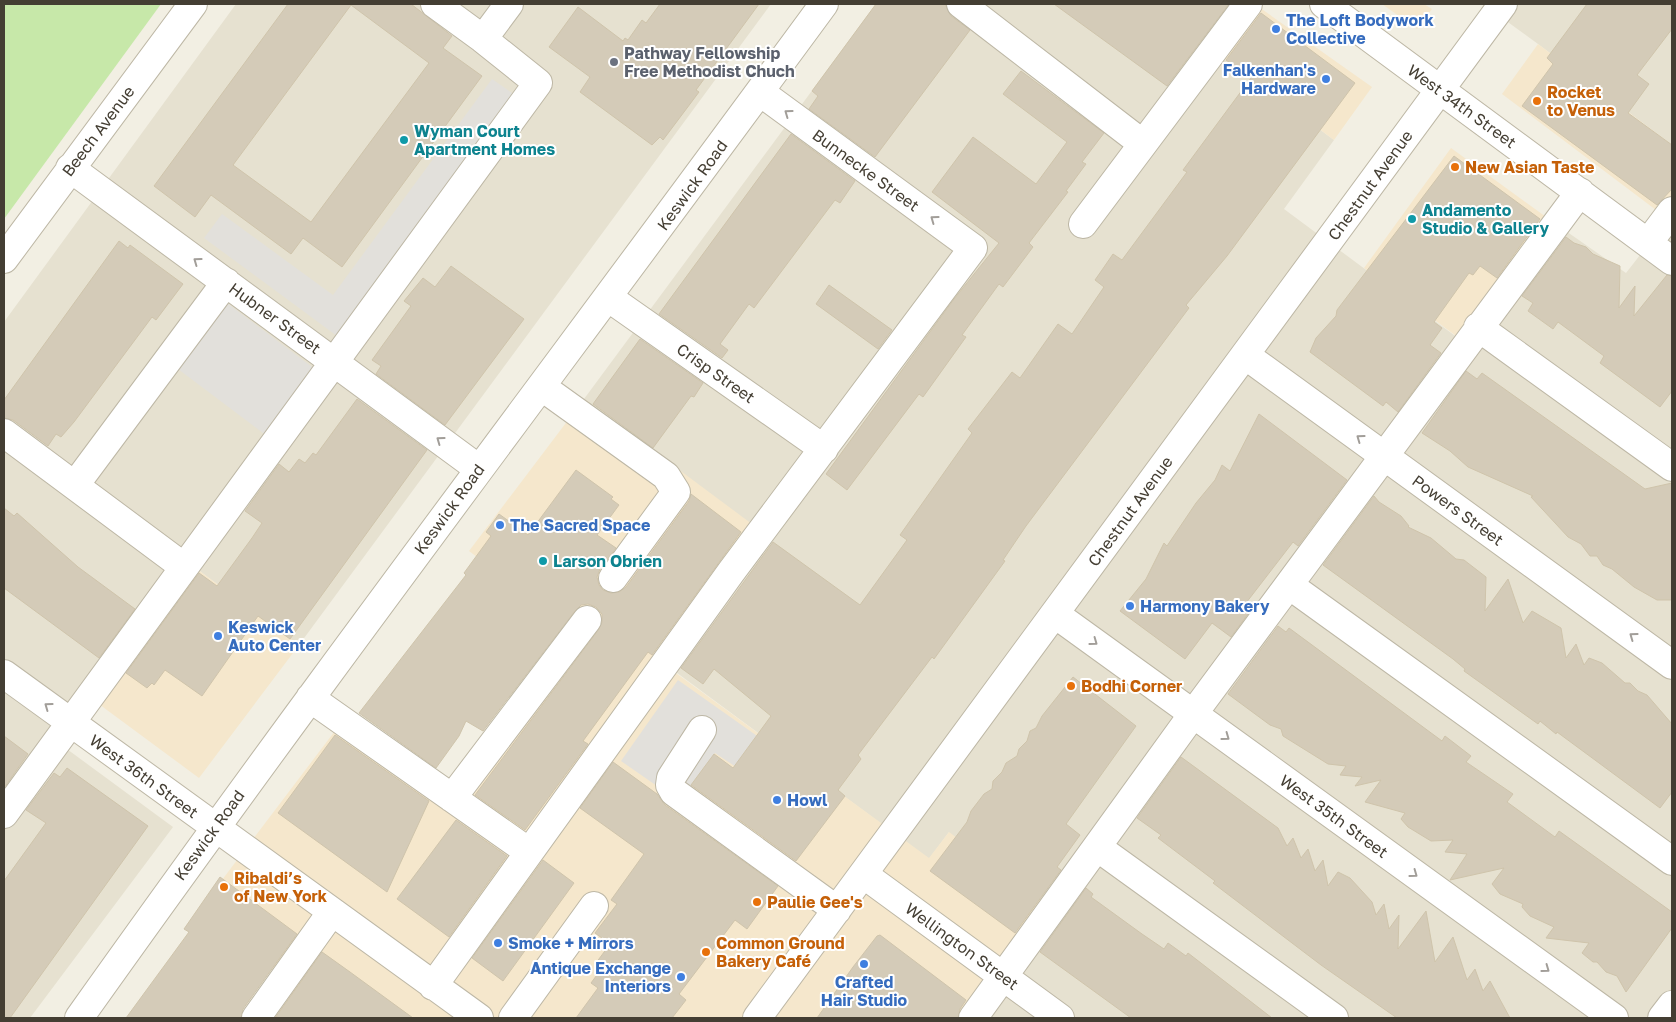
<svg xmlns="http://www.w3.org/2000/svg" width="1676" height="1022" font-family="'Golos Text',sans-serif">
	<rect width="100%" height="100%" fill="#f2efe3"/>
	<path fill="#e6e1d0" d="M236,4H771L299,645L189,563L56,741L173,827L30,1018H4V322Z
		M876,4H1256L1219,55L1334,140L1284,209L1466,344L1553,222L1626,273L1672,214V1018H969L949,832L929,859L669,667L584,399Z
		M1483,4H1672V145L1538,44Z"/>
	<path fill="#f5e7cc" d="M1382,4H1424L1432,9L1417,29Z
		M1256,5L1372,87L1334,140L1218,54Z
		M1538,44L1672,145V214L1668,219L1502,94Z
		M1451,148L1553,222L1467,344L1364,268Z
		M584,399L764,533L669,668L929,858L949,832L1050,907L969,1018H258L286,978L197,913L347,715L455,796L577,632L469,551Z
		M189,563L299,645L199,778L88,696Z"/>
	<path fill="#c7e8a9" d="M4,4H161L4,219Z"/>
	<path fill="#e2e0db" d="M492,79L515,95L337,336L204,238L222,214L333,295Z
		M227,303L320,373L271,439L178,369Z
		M678,680L760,738L739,769L715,753L680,802L621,761Z"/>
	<path fill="#d4cbb8" stroke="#cfc4ab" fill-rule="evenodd" d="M288,4H411L452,36L443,48L482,76L342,267L303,238L291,254L211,195L195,217L154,186ZM351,5L429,63L311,222L233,165Z
		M660,4H759L696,90L699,92L663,140L660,137L652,145L580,92L590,77L549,47L578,7L623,41L625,38L628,40L642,20L646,23Z
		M876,4H945L951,16L970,30L875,157L809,109L818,96L812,91Z
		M1054,4H1229L1167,86Z
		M1587,4H1672V29L1637,75L1649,84L1628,113L1672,145V189L1657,205L1522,106L1553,64L1547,58Z
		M1261,13L1355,83L1227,256L1186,305L1189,308L1026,526L1003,560L1005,561L934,659L932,657L858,755L861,759L838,790L845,796L796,861L691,785L714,754L733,768L771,716L714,669L703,684L681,668L773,542L860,605L907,540L900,535L972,433L968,429L1012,372L1020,378L1058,324L1072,334L1104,287L1095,280L1102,270L1113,254L1122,260L1187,172L1183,170L1251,78L1226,60Z
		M1021,71L1104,133L1082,162L1086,164L1066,191L1068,192L1029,243L1033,247L1003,287L999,284L962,335L966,337L923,397L919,394L847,490L826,474L954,299L999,243L932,192L973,137L1036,184L1067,142L1003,94Z
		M791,134L855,181L840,203L835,200L754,308L749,304L720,344L728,350L722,358L659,314Z
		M1454,156L1540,219L1497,278L1480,266L1473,275L1469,273L1434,322L1442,328L1430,345L1441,353L1398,412L1386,402L1383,406L1310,352L1316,338L1336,316L1337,310Z
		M1566,237L1574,243L1586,247L1593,254L1620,266L1619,308L1635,286L1634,316L1667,275L1672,276V391L1660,407L1600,363L1604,356L1558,322L1553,329L1528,311L1533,303L1522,296Z
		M119,241L128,248L130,245L183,284L156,320L152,317L74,422L61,437L56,434L48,446L13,420L4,418V400Z
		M451,266L524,319L445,425L376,374L381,366L372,360L411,306L404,301L423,278L435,287Z
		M829,285L892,330L878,349L816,304Z
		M640,339L703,383L694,397L691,396L653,448L593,404Z
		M1466,371L1477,379L1482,373L1645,489L1672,483V600H1657L1634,587L1612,569L1603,565L1597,556H1590L1581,544L1568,537L1531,497L1533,496L1468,467L1450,451L1422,433Z
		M357,399L427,450L290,639L258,616L202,696L165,670L154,685L152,683L147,688L126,673L199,573L217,586L252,538L262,523L245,511L279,464L289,472L299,459L305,463L313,453L316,455Z
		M1259,414L1347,480L1298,546L1293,542L1246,603L1253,607L1231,637L1212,623L1185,659L1120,611L1146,579L1164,543L1167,546L1196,503L1215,480L1222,465L1230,471Z
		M576,470L613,497L611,499L619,505L597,535L616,548L600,569L597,577L599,585L603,590L611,593L619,592L626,587L689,501L691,494L741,532L652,655L648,652L583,741L588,744L525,830L475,795L599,629L602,622V614L596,607L588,604L581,605L575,611L483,731L466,721L459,736L436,768L359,713L466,575L464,573L491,536L486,532L499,514L528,535Z
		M1374,496L1379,502L1401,516L1409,526L1408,527L1431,538L1456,559L1464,560L1486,577L1485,611L1508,579L1523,623L1532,611L1561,628L1566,658L1576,644L1584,665L1589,658L1602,663L1625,683H1630L1638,691L1647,695L1672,724V792L1660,808L1557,732L1556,734L1540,721L1538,724L1464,671L1465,669L1453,659L1323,565Z
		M4,508L14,516L17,513L78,567L135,609L99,658L4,588Z
		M1278,626L1286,632L1289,628L1442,741L1445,736L1471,756L1466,762L1513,794L1507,802L1555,837L1559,831L1672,912V928L1626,992L1617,976L1606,972L1597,962H1593L1582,953L1589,943L1546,938L1554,927L1530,916L1522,907L1523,904L1500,894L1492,884L1504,868L1450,880L1467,854L1445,852L1453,840L1431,841L1408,827L1401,819L1405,813L1365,802L1381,780L1355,786L1362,777L1340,775L1346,766L1328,764L1283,736L1281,729L1270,725L1228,694Z
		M1073,677L1136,726L1066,824L1080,835L1057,867L1061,870L1015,933L930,871L967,822L971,811L984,794L992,789L993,781L1002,772L1006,763L1017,756L1019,749L1027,741L1030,731L1036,728L1042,716Z
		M335,735L429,801L387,892L278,813Z
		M4,736L28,754L4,788Z
		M1181,757L1278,828L1287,846L1293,838L1301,858L1308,849L1315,871L1323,860L1328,886L1338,872L1350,878L1372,902L1376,915L1384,904L1389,929L1399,915L1398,949L1426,911L1435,962L1453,937L1467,980L1475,969L1483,991L1490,981L1510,1018H1397L1321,965L1213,883L1215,881L1158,838L1161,835L1137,818Z
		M613,762L657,794L665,805L778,886L747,929L735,920L679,994L686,1000L672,1018H576L598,988L591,983L602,968L596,963L610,944L595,933L617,904L611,900L644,854L580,808Z
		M67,768L148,826L10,1018H4V881L46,823L26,810L54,773L60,777Z
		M456,820L507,856L449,937L397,899Z
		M543,860L574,883L503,981L472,958Z
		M220,877L297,934L243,1009L241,1018H126L189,932L184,929Z
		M1086,888L1093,894L1091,897L1142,934L1164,949L1168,943L1186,956L1188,953L1272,1018H1131L1040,952Z
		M880,935L966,1000L960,1009L958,1018H817L853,967L877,936Z
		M322,952L350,972L413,1018H275Z"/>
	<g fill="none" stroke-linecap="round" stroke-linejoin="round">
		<g stroke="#bdb7a5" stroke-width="30">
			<path id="minor" d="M435,4L483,39
				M961,4L1143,144
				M1324,4L1672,261
				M70,168L479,469
				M1083,224L1248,4
				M1648,243L1672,211
				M4,259L193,4
				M609,298L824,449
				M1478,327L1672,467
				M1245,355L1672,665
				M542,387L666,476L676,492L613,578
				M4,433L184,567
				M75,485L226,282
				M1289,585L1672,861
				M1055,614L1614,1018
				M4,674L479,1018
				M310,698L529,852
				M702,730L671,778L670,785L674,792L837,910
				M452,798L587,620
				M4,814L538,83L483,39L509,4
				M1097,847L1334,1018
				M863,874L1060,1018
				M433,986L731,572L973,248L760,92
				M79,1018C322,676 576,342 824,4
				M256,1018L331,913
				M513,1018L594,906
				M757,1018L1503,4
				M973,1018L1193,714L1580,192
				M1662,1018L1672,1005"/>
		</g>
		<use href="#minor" stroke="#fff" stroke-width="28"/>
	</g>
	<defs><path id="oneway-chevron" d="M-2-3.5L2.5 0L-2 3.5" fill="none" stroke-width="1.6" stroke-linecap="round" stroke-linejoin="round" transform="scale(1.25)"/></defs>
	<g stroke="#a29e99">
		<use href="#oneway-chevron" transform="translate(788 113) rotate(-144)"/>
		<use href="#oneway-chevron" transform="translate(934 219) rotate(-144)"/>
		<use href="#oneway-chevron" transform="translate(197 261) rotate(-144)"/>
		<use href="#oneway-chevron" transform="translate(1360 438) rotate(-144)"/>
		<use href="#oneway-chevron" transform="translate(440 440) rotate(-144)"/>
		<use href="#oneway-chevron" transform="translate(1633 636) rotate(-144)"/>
		<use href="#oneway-chevron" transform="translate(1094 642) rotate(36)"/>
		<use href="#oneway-chevron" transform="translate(48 706) rotate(-144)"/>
		<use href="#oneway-chevron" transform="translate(1226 737) rotate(36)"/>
		<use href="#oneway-chevron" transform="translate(1414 874) rotate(36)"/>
		<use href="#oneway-chevron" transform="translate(1546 969) rotate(36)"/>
	</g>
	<g fill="#3f7fe0" stroke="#fff" stroke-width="2">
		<circle cx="1276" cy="29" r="5"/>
		<circle cx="1326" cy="79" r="5"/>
		<circle cx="500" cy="525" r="5"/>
		<circle cx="1130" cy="606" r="5"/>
		<circle cx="218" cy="636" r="5"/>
		<circle cx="777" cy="800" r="5"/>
		<circle cx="498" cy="943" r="5"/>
		<circle cx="864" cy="964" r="5"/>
		<circle cx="681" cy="977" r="5"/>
	</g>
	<circle fill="#6b7280" stroke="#fff" stroke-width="2" cx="614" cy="62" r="5"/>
	<g fill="#e8710a" stroke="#fff" stroke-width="2">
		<circle cx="1537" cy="101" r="5"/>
		<circle cx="1455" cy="167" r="5"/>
		<circle cx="1071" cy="686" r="5"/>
		<circle cx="224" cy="887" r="5"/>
		<circle cx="757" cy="902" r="5"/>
		<circle cx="706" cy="952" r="5"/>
	</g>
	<g fill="#0f9aa8" stroke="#fff" stroke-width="2">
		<circle cx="404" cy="140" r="5"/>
		<circle cx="1412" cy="219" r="5"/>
		<circle cx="543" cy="561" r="5"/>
	</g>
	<g text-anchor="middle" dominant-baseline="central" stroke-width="4" stroke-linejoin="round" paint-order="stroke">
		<g font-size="16" font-weight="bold" fill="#366cbe" stroke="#fff" text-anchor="start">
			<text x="1286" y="20">The Loft Bodywork<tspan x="1286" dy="18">Collective</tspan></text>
			<text x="1316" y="70" text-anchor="end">Falkenhan's<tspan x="1316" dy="18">Hardware</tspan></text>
			<text x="510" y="525">The Sacred Space</text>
			<text x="1140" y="606">Harmony Bakery</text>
			<text x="228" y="627">Keswick<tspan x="228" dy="18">Auto Center</tspan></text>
			<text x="787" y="800">Howl</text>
			<text x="508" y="943">Smoke + Mirrors</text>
			<text x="671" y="968" text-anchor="end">Antique Exchange<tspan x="671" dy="18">Interiors</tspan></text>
			<text x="864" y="982" text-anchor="middle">Crafted<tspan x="864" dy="18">Hair Studio</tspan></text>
		</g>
		<g font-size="16" font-weight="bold" fill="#5b616d" stroke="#fff" text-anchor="start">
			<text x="624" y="53">Pathway Fellowship<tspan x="624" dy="18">Free Methodist Chuch</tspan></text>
		</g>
		<g font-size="16" font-weight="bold" fill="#c56008" stroke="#fff" text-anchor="start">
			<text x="1547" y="92">Rocket<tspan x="1547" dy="18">to Venus</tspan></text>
			<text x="1465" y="167">New Asian Taste</text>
			<text x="1081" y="686">Bodhi Corner</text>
			<text x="234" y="878">Ribaldi’s<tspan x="234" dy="18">of New York</tspan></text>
			<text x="767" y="902">Paulie Gee's</text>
			<text x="716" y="943">Common Ground<tspan x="716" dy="18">Bakery Café</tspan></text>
		</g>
		<g font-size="16" fill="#443e33" stroke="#fff">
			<text transform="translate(1462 106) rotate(36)">West 34th Street</text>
			<text transform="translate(98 131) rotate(-53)">Beech Avenue</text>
			<text transform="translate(866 170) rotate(36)">Bunnecke Street</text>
			<text transform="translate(692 185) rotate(-54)">Keswick Road</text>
			<text transform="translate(1370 185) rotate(-54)">Chestnut Avenue</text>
			<text transform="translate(275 318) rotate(36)">Hubner Street</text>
			<text transform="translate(716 373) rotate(35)">Crisp Street</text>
			<text transform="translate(449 509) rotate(-54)">Keswick Road</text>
			<text transform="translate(1458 510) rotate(36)">Powers Street</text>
			<text transform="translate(1130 511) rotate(-54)">Chestnut Avenue</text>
			<text transform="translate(144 776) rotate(36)">West 36th Street</text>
			<text transform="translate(1334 816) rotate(36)">West 35th Street</text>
			<text transform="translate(209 835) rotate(-54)">Keswick Road</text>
			<text transform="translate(962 946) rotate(36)">Wellington Street</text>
		</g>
		<g font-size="16" font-weight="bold" fill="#0d838f" stroke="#fff" text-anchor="start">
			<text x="414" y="131">Wyman Court<tspan x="414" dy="18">Apartment Homes</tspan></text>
			<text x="1422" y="210">Andamento<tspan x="1422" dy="18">Studio &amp; Gallery</tspan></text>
			<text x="553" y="561">Larson Obrien</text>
		</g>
	</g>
	<rect width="1676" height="1022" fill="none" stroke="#443e33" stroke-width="10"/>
</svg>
